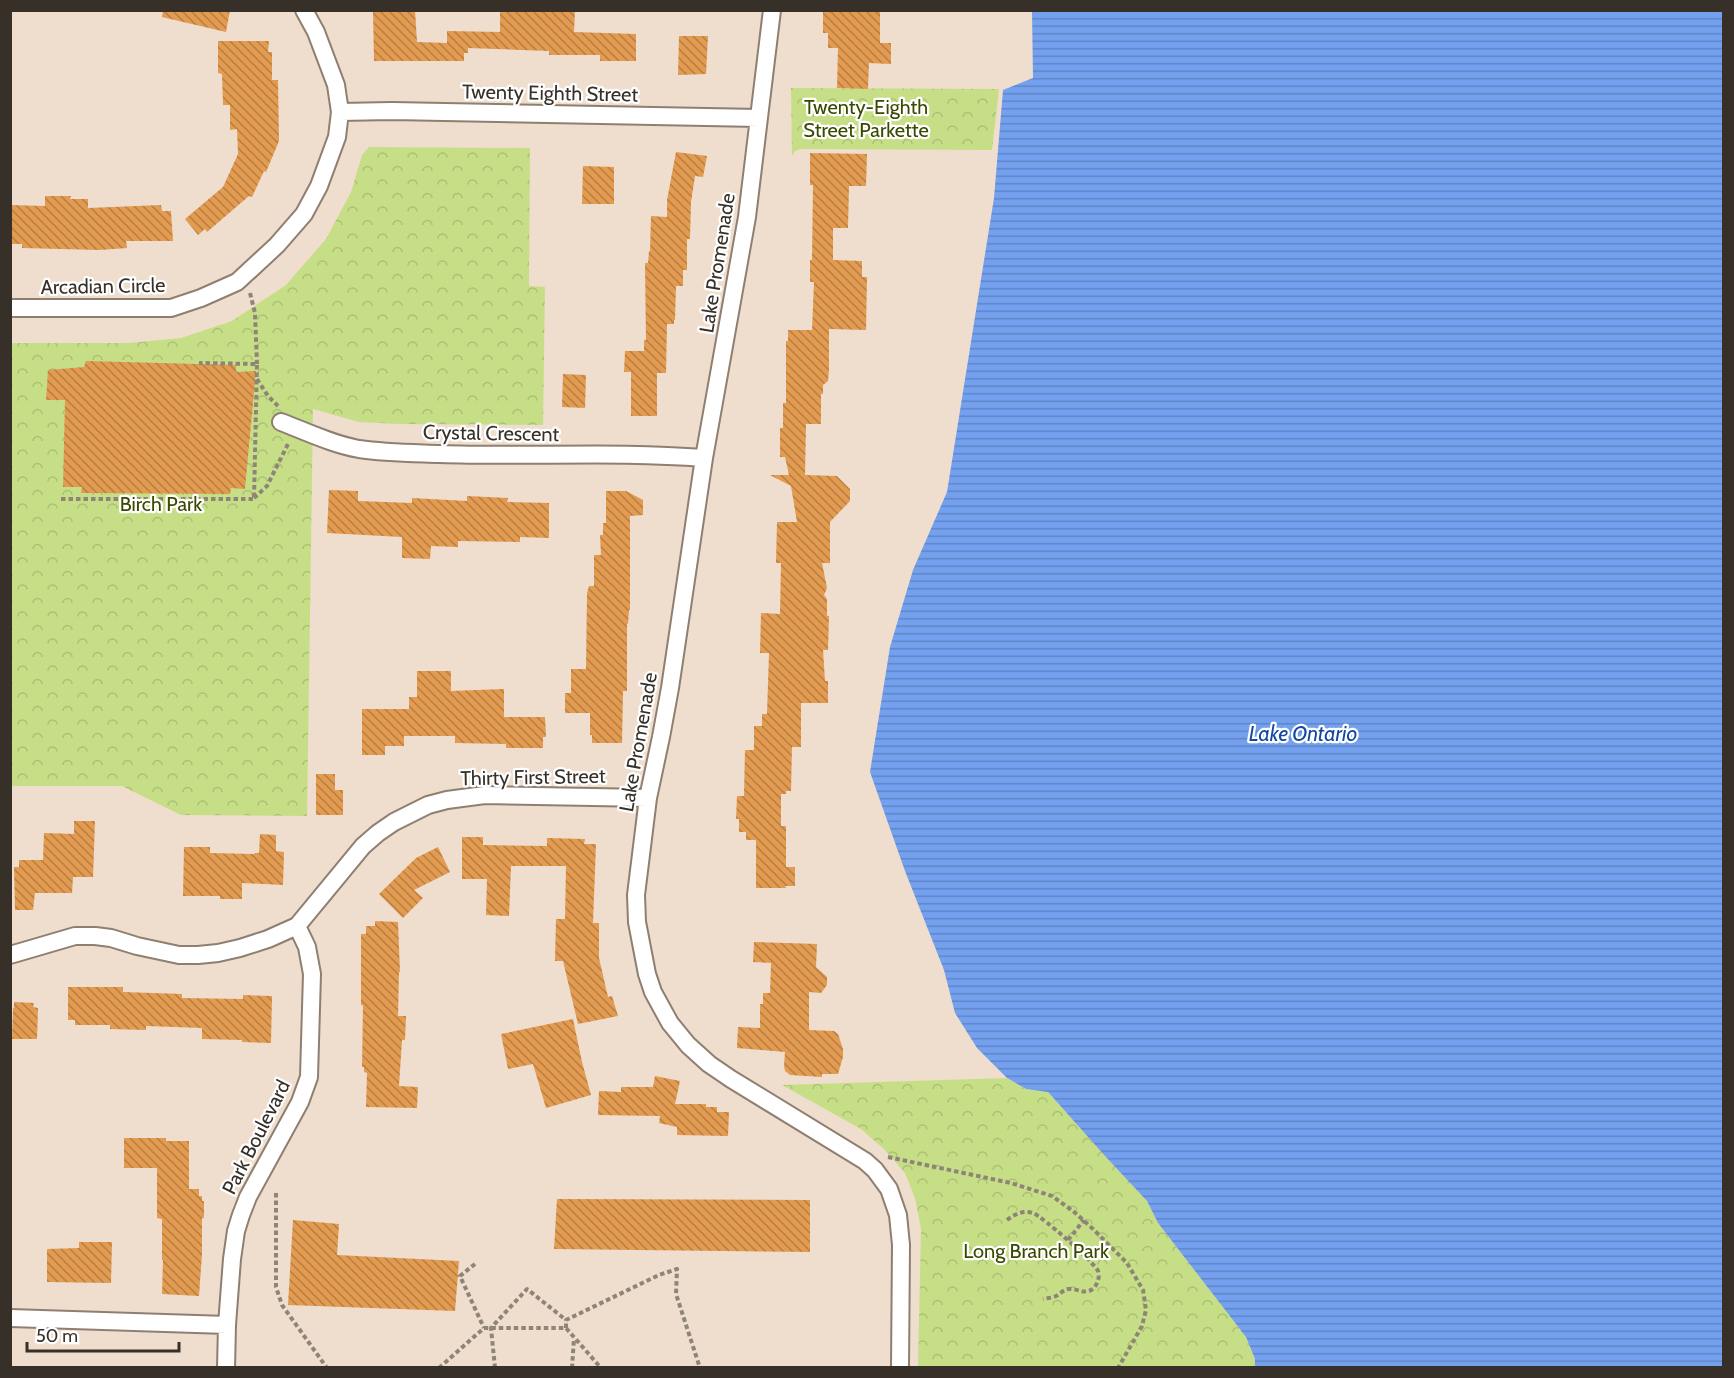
<svg xmlns="http://www.w3.org/2000/svg" width="1734" height="1378" font-family="Cabin,sans-serif">
	<defs>
		<pattern id="park-crowns" width="20" height="18" patternUnits="userSpaceOnUse" patternTransform="scale(1.5)"><rect width="20" height="18" fill="#c6df86"/><path d="M2 6a3 3 0 1 1 6 0M12 15a3 3 0 1 1 6 0" fill="none" stroke="#abc074"/></pattern>
		<pattern id="water-rules" width="6" height="5" patternUnits="userSpaceOnUse" patternTransform="scale(1.5)"><rect width="6" height="5" fill="#74a1ef"/><path d="M0 2.5h6" fill="none" stroke="#6084c2"/></pattern>
		<pattern id="building-back-hatch" width="6" height="6" patternUnits="userSpaceOnUse" patternTransform="scale(1.5)"><rect width="6" height="6" fill="#e29b50"/><path d="M-1 5l2 2M0 0l6 6M5-1l2 2" fill="none" stroke="#b87f42"/></pattern>
	</defs>
	<rect width="100%" height="100%" fill="#efddcd"/>
	<path fill="url(#park-crowns)" d="M791,88L999,89L992,150L801,149L795,151L792,156Z
		M369,147L530,148L529,286L545,287L543,425L399,424L359,422L313,409L307,816L181,815L122,786H10L11,343H129L181,338L232,321L286,285L326,239L351,192L362,155Z
		M1007,1078L1026,1089L1048,1092L1105,1156L1147,1201L1158,1223L1246,1337L1255,1359V1367H918L921,1229L915,1198L905,1173L885,1150L861,1129L782,1085Z"/>
	<path fill="url(#water-rules)" d="M1032,11H1723V1367H1255V1359L1246,1337L1158,1223L1147,1201L1105,1156L1048,1092L1026,1089L1007,1078L977,1048L955,1013L944,970L905,871L870,772L890,647L913,570L947,492L994,198L1003,90L1033,78Z"/>
	<path fill="url(#building-back-hatch)" d="M163,10H230L226,32L162,17Z
		M373,10H415L417,42L447,43V31L500,32V10L575,11L574,32L636,34V61H600V55H549V51L468,48V53H464V61H374Z
		M823,10H880V43H891V64L869,63L868,89L837,88L838,48H828V33H823Z
		M679,36H708L706,74L678,75Z
		M218,41H269L268,52H272V80H278L279,141L266,172L264,171L252,197L249,196L207,232L205,229L198,235L185,219L223,187L238,154L237,129L230,130V105H223L222,74L218,73Z
		M676,152L707,156L703,177L695,176L691,202L690,239H687V270H683V286H676L675,320H674V324H667L666,373H657V416H631V372H624L625,351H644V340H646L645,263H648L649,251H650L651,216L667,217V200Z
		M810,153L867,154L866,186H849L848,228H833V260L862,261V277H867L866,330L829,329V370L828,381L823,385V394H821V424H806L805,475L837,476L850,489V501L830,522V563H822L827,588L824,595L827,599V616H829L828,650H823L825,681H828V703H801V747H792L791,791H786V794H781V826H786V867H795V886H785L786,888H756V840H746V832H739V819H736L737,796H744L745,750H754V726H762V714H767L769,653H760L761,613L780,614L781,563H776L777,522H797L791,486L770,475H789L785,457H780V428H783V403H786V341H788V330H812L814,282H810V260H812L813,185H810Z
		M583,166L614,167V204H582Z
		M45,196H71L70,199H88V208L161,205L162,211H171L173,241H126L127,248L99,250L22,248V244H10V205L45,206Z
		M86,361L236,365V372L256,371L245,489L231,488L230,494L81,493L82,487H63L65,400H46L48,370L84,367Z
		M563,374L586,375L585,408L562,407Z
		M329,490L358,491V501L412,503V498L467,501V496L508,498L507,502L549,503V538L520,537V542L458,541V547L431,546L430,559L402,558V537L327,533Z
		M606,491H626L643,500V515L630,516V610H629L628,624H627V691H623L622,743H592V735H590V713H565V693H571V669H586L587,593L589,586H594V555H601L600,535H603V523H606Z
		M417,671H451V691L504,689V717H545L546,737H543V748H506V744L455,743V736H404V746H385V755H362V709H409V697H417Z
		M316,774H335V790H343V815H316Z
		M74,821H95L93,877H73L72,893H35L33,910H15L14,867H19V860H43L44,833L74,834Z
		M260,834L276,835V851L284,852L283,885L242,883V899H220V896H183L184,847H210V853L254,854L255,853H259Z
		M462,837H483V845L547,846V838L585,839L584,844H596L593,923H599V958L608,997L612,996L618,1016L578,1024L563,961H555L556,919H565L566,866H511L509,916L486,915L487,879H462Z
		M438,847L450,872L414,890L423,898L403,918L379,894L416,858Z
		M375,921L398,922L400,972H399L398,1016H406L405,1040H402L399,1086L418,1087L417,1108L366,1107L367,1073L364,1072V1067H362L363,1005H361V934H366V926H375Z
		M754,942L817,944L816,967L827,977V985L821,993L809,992V1030L834,1031L838,1034L843,1049V1057L838,1074H822V1077L790,1075L785,1071L784,1066L785,1052L737,1048L738,1027L760,1028V1004H763V993H770L771,963L753,962Z
		M68,987H123V992L182,994V998L243,999V995L272,996L271,1043L242,1042V1040L202,1039V1028L146,1026V1030L110,1029V1025H75V1020H68Z
		M14,1002L34,1003L33,1007L38,1008L37,1039H12L13,1008H14Z
		M573,1019L582,1062L591,1095L546,1108L533,1064L508,1069L501,1034Z
		M655,1076L680,1081L675,1104H706V1107H717V1112H729L728,1136L677,1135V1127L659,1123L660,1116L598,1115L599,1091L621,1092V1087H653Z
		M124,1138H166V1141H189V1189H199V1196H202V1201H204V1218H202V1254L199,1296L162,1294L163,1260H162V1219L157,1218V1168H124Z
		M557,1199L810,1200V1252L554,1249Z
		M293,1220L339,1224L337,1255L459,1261L455,1311L288,1305Z
		M79,1242H112L111,1283L47,1282V1249L79,1248Z"/>
	<g fill="none" stroke-linecap="round" stroke-linejoin="round">
		<g stroke="#8f7f70" stroke-width="20">
			<path id="minor" d="M772,10L747,217L704,458L670,688L661,737L648,798L636,895L637,922L647,974L653,992L670,1023L688,1045L709,1064L731,1079L865,1161L875,1170L889,1189L898,1215L901,1245L900,1368
				M340,112L392,111L759,118
				M10,308H171L201,298L237,282L277,245L304,214L319,186L337,137L340,112L336,85L316,32L304,10
				M281,422C307,432 332,444 359,449C386,453 413,453 440,454C528,457 617,451 704,458
				M10,955L75,936H95L111,938L137,946L179,955H198L218,953L240,948L268,939L297,926L363,846L378,833L394,822L428,805L447,800L485,795L648,798
				M10,1318L227,1325
				M226,1368L227,1325L232,1259L236,1231L241,1215L248,1197L300,1102L309,1077L312,974L307,947L297,926"/>
		</g>
		<path stroke="#8f8478" stroke-width="4" stroke-dasharray="4.5 3" stroke-linecap="butt" d="M250,293L255,313L257,364
			M257,379L268,396L278,406
			M254,498L267,486L288,444
			M61,499H254L257,364L199,363
			M888,1157L1011,1183L1052,1196L1073,1211L1093,1229L1127,1263L1143,1290L1146,1310L1142,1326L1118,1368
			M276,1193V1287L282,1305L327,1368
			M1007,1220C1015,1214 1023,1210 1033,1213C1043,1217 1094,1262 1098,1271C1100,1276 1098,1283 1094,1288C1085,1296 1078,1288 1068,1289C1063,1290 1060,1294 1056,1296C1052,1298 1047,1298 1043,1299
			M1068,1240L1084,1220
			M475,1264L460,1276L484,1328
			M566,1328V1320L659,1275L677,1269L676,1294L700,1368
			M439,1368L484,1328H566L601,1368
			M495,1368L491,1328L527,1289L566,1320
			M572,1368L574,1338"/>
		<use href="#minor" stroke="#fff" stroke-width="16"/>
	</g>
	<g text-anchor="middle" dominant-baseline="central" stroke-width="4.5" stroke-linejoin="round" paint-order="stroke">
		<g font-size="20" fill="#363029" stroke="#fff">
			<text transform="translate(550 93) rotate(1)">Twenty Eighth Street</text>
			<text transform="translate(717 263) rotate(-81)">Lake Promenade</text>
			<text transform="translate(103 286) rotate(-1)">Arcadian Circle</text>
			<text transform="translate(491 433) rotate(1)">Crystal Crescent</text>
			<text transform="translate(638 742) rotate(-80)">Lake Promenade</text>
			<text transform="translate(533 777) rotate(-1)">Thirty First Street</text>
			<text transform="translate(256 1137) rotate(-63)">Park Boulevard</text>
		</g>
		<g font-size="20" fill="#3a4800" stroke="#fff">
			<text x="866" y="107">Twenty-Eighth<tspan x="866" dy="23">Street Parkette</tspan></text>
			<text x="161" y="504">Birch Park</text>
			<text x="1036" y="1251">Long Branch Park</text>
		</g>
		<g font-size="21" font-style="italic" fill="#1548a1" stroke="#fff">
			<text x="1303" y="733">Lake Ontario</text>
		</g>
	</g>
	<rect width="1734" height="1378" fill="none" stroke="#363029" stroke-width="24"/>
	<path d="M27 1342v9h152v-9" fill="none" stroke="#363029" stroke-width="3"/>
	<text x="36" y="1342" font-size="18" fill="#363029" stroke="#ffffff" stroke-width="4.5" paint-order="stroke">50 m</text>
</svg>
